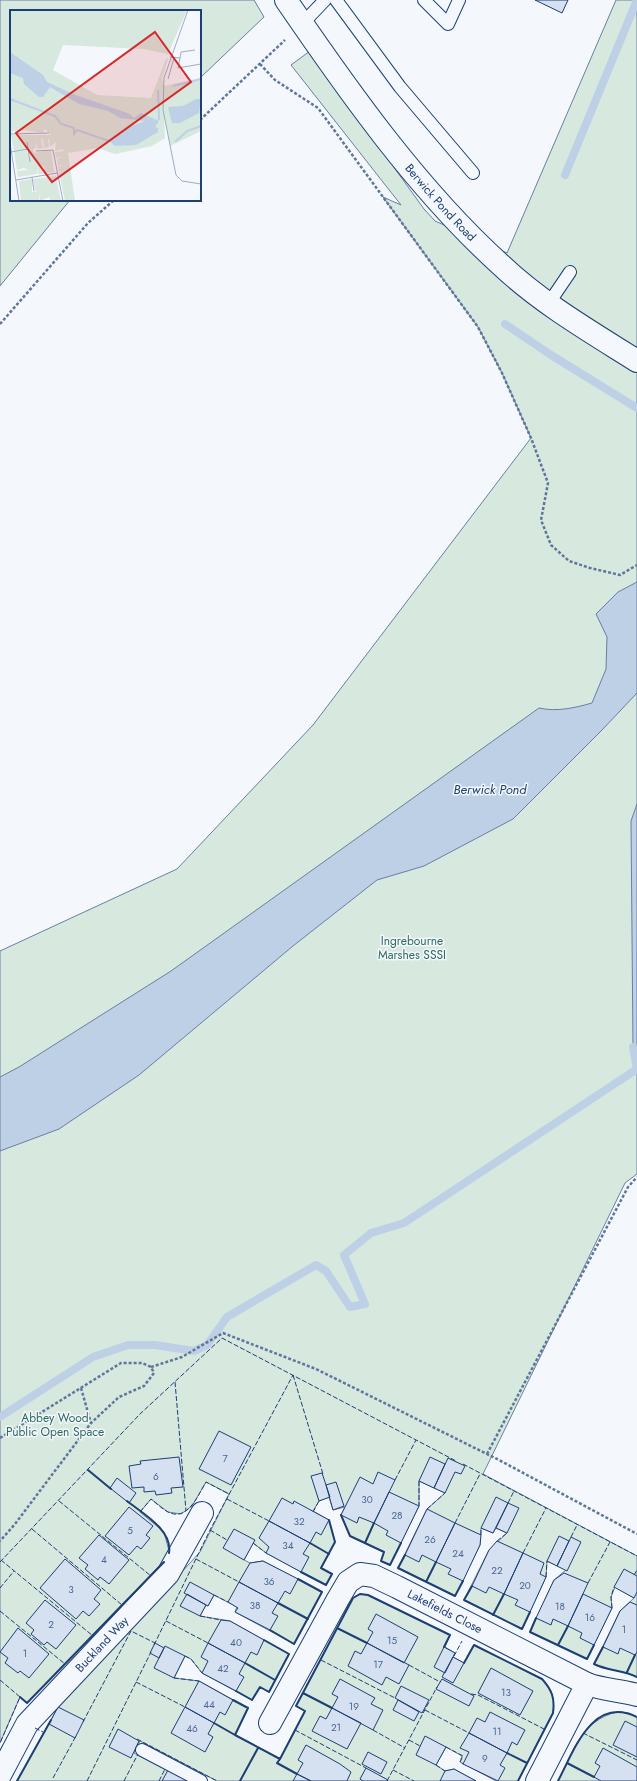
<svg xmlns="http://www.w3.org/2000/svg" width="637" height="1781" font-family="Jost,sans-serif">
	<rect width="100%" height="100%" fill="#f4f7fb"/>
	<path fill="#d7e8df" stroke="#687fa3" d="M0,0H254L264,17L200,78V11H11V200H70L0,286Z
		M616,0H637V1174L625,1183L483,1474L637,1556V1677C623,1670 608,1671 594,1664L620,1611L634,1598L615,1587L611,1597L612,1608L587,1659L530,1632L554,1580L566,1570L547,1561L546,1577L522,1629L464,1600L489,1550L507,1533L496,1528L493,1533L481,1528L480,1545L455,1596L398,1568L427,1509L445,1493L419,1481V1506L390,1565L381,1561L384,1552L350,1536L341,1515L345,1507L333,1510L329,1497L319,1501L313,1511L329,1520L335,1542L321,1568L332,1574L326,1585L266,1553L253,1543L244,1560L250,1563L263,1561L322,1592L294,1644L235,1612L237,1607L214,1595L208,1606L206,1605L200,1616L230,1621L289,1654L269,1692L260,1687L252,1700L202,1673L191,1659L185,1656L174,1678L199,1681L248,1708L235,1735L280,1759L305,1711L296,1706L353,1598L360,1594L368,1595L450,1635L445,1647L455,1653L453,1657L464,1663L474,1645L542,1679C552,1690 555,1698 553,1713L518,1781H496L460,1762L462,1756L446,1747L436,1765L445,1771L454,1769L476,1781H217L140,1741L134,1753L188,1781H17L58,1707L200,1552L229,1494L206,1482L192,1506L181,1514L168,1512L151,1499L140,1512L164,1532L169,1551L164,1561L27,1703L20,1697L0,1743V951L177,869L313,725L531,438L502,373L478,327L383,197L401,205L291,65L310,51L424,209L435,221L507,253Z
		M617,1712L629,1713L637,1717V1781H558C573,1752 582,1720 617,1712Z"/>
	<path fill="#bed0e5" stroke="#687fa3" d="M637,582V693L602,730L513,819L424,866L377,880L293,946L139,1075L59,1129L0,1151V1077L19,1067L171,971L539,708C557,712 574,708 592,703L606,669L607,637L596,614L618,592Z
		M637,804V1046L633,1047L631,821Z"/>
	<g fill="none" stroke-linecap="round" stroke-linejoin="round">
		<path stroke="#bed0e5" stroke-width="8" d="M565,175L637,0
			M505,324L551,355L637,408
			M0,1417L93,1357L128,1345H155L194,1351L207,1345L227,1317L316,1265L326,1271L350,1307L365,1304L344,1255L371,1233L404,1223L637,1069L633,1047"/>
	</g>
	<path fill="#d5e0f0" stroke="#1d3f73" d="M535,0H568L562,13Z
		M219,1431L251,1447L231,1485L199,1469Z
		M179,1457L183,1487L171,1488L172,1493L156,1495L155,1491L144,1492V1487L132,1488L129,1466L141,1464L140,1461Z
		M430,1457L445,1464L434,1488L419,1481Z
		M448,1458L465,1466L461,1474L455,1472L445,1493L434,1488Z
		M378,1472L395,1480L374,1523L359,1517L357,1523L341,1515L360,1477L373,1484Z
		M322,1473L330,1497L319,1501L311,1476Z
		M117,1478L136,1493L129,1503L110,1488Z
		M336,1482L344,1506L333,1510L326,1485Z
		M389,1492L419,1506L401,1543L386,1535L388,1531L374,1523Z
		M496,1497L508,1503L493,1533L481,1528Z
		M282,1498L293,1504L294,1501L329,1520L321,1535L316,1532L310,1543L269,1521Z
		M508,1503L519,1508L507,1533L496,1528Z
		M129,1507L153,1526L146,1535L150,1538L141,1549L137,1546L129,1555L105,1536Z
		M427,1509L455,1523L436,1562L422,1555L419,1562L405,1555Z
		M269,1521L310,1543L303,1554L309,1557L301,1572L266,1553L269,1547L259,1538Z
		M455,1523L481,1535L480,1545L463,1581L448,1574L451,1569L436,1562Z
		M234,1529L255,1540L244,1560L223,1548Z
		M99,1535L129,1560L109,1584L100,1577L98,1580L85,1569L88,1565L79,1558Z
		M559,1536L569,1541L557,1566L547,1561Z
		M571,1537L581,1542L567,1571L557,1566Z
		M497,1541L523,1553L504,1594L489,1587L486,1593L472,1586L489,1550Z
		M523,1553L544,1563L540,1574L546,1577L530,1612L515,1605L518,1600L504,1594Z
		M65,1559L101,1590L94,1599L100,1604L89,1616L83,1611L76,1619L40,1588Z
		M263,1561L298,1579L290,1594L285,1591L278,1603L239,1582L250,1563Z
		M624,1569L637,1576V1592L634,1598L614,1587Z
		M564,1573L588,1583L568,1626L553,1619L551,1625L536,1618L554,1580Z
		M190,1582L214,1595L208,1606L184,1593Z
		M239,1582L278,1603L272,1613L278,1616L270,1630L235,1612L238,1608L228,1602Z
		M187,1594L206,1605L200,1616L180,1606Z
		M583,1594L612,1608L594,1645L580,1638L582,1633L568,1626Z
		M45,1600L76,1625L56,1649L47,1642L44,1645L31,1634L34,1630L26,1623Z
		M630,1602L637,1605V1652L635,1655L620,1648L618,1654L603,1647L620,1611Z
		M376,1614L418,1637L404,1663L367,1643L373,1632L368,1629Z
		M221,1620L230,1621L264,1640L257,1655L251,1652L245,1663L208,1643Z
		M18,1628L49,1654L29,1678L20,1671L18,1673L5,1663L8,1658L0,1652Z
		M155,1643L164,1648L159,1658L150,1653Z
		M208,1643L245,1663L239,1674L244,1677L236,1691L202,1673L208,1661L201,1657Z
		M367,1643L409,1665L399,1684L386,1677L382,1685L348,1666L355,1651L361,1654Z
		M165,1646L185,1656L174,1678L154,1668Z
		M444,1647L455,1653L445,1673L434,1667Z
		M453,1657L464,1663L453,1683L442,1677Z
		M491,1668L533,1691L520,1715L478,1693Z
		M340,1679L375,1698L371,1704L383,1710L373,1730L332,1708L338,1697L332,1694Z
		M442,1679L474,1696L469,1706L436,1689Z
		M199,1681L233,1700L225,1715L220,1712L214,1723L185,1707Z
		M401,1686L429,1700L422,1713L395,1698Z
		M398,1700L419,1712L414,1721L393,1710Z
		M58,1707L84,1720L75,1738L49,1724Z
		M185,1707L214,1723L208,1734L213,1737L205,1752L171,1733Z
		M332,1708L361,1723L347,1749L312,1731L320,1716L326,1719Z
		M490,1712L525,1730L517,1745L512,1742L507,1753L469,1733L477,1718L485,1722Z
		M625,1721L637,1727V1757L613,1745Z
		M118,1729L139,1741L131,1758L109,1747Z
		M469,1733L507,1753L500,1765L505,1768L498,1781L463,1764L469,1752L460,1748Z
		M425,1736L446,1747L436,1765L416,1755Z
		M306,1745L340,1764L351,1772L347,1781H311L297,1774L303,1763L298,1760Z
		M603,1748L637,1767V1781H601L594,1777L600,1766L595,1763Z
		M368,1752L387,1762L381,1774L362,1764Z
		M366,1768L388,1780L387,1781H363L360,1779Z
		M454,1769L476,1781H440L445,1771Z
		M168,1770L188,1781H162Z
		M297,1774L311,1781H293Z"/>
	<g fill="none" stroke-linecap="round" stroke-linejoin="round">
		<g stroke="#1d3f73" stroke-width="14">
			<path id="lane" d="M336,0L400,87L473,173
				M424,0L448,24L459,0
				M303,23L325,0
				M549,303L570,272
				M142,1750L201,1781"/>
		</g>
		<g stroke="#1d3f73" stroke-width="24">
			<g id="street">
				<path id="s1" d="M286,0C349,92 418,190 501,265C541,303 591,332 637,361"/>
				<path id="s2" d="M270,1723L338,1599L348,1582L360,1574L374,1576L397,1587L587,1684C603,1690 620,1690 637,1695"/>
				<path id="s3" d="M0,1775L27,1724L168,1574L202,1513"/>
				<path d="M537,1781L587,1684"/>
			</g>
		</g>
		<path stroke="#5e769c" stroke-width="2.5" stroke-dasharray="3 2" stroke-linecap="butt" d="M260,64L275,80L318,108L478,327L502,373L531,438L548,483L541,520L551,545L569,561L590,568L620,575L637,565
			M200,120L285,40
			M0,324L88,223L114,200
			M151,1367L182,1357L223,1333L316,1369L499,1460L637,1534
			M81,1388L91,1423
			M0,1438L121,1363H142L151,1367L154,1373L144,1386L119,1397L91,1423L15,1524L0,1541
			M487,1454L628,1187L637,1177"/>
		<use href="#lane" stroke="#f4f7fb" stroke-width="12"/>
		<use href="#street" stroke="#f4f7fb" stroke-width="22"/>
		<path stroke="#1d3f73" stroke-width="1" stroke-dasharray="5 2" stroke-linecap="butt" d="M293,1375L323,1474
			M175,1382L186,1511
			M463,1464L637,1556
			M395,1480L416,1440
			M419,1481V1506
			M227,1499L269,1521
			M59,1501L151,1576
			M508,1503L514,1491
			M427,1509L445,1493
			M140,1512L151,1499C156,1503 162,1509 168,1512C188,1522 198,1495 206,1482L229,1494
			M313,1512L319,1501
			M455,1523L480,1474
			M32,1529L122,1605
			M210,1530L227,1540
			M481,1535V1528
			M571,1537L577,1525
			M497,1541L507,1533
			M253,1543L266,1553
			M523,1553L546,1508
			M196,1559L239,1582
			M1,1560L93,1636
			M0,1562L140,1414L222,1338L456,1461
			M634,1575L637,1570
			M546,1577L547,1561
			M588,1583L610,1542
			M0,1588L14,1571
			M214,1595L228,1602
			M612,1608L611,1597L614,1587
			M0,1611L65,1664
			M200,1616L221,1620
			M166,1621L208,1643
			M154,1645L210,1530L293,1375
			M185,1656L191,1659L202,1673
			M454,1656L462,1641
			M321,1660L395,1698
			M409,1665L440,1682
			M174,1678L199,1681
			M0,1680L20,1697L0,1743
			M136,1682L185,1707
			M471,1694L478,1695L544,1729
			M425,1710L469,1733
			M83,1722L131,1631L155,1643
			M35,1728L43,1732
			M295,1730L366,1768
			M373,1730L405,1748
			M583,1733L637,1760
			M137,1739L217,1781
			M409,1740L420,1746
			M446,1747L463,1756L460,1762L463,1764
			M436,1765L445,1771
			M393,1770L414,1781
			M53,1778L76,1736
			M87,1781L151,1652
			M124,1781L138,1754
			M159,1781L165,1769
			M387,1781L437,1687"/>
		<path stroke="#1d3f73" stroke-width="2" d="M88,1470L111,1489
			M127,1501C142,1513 173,1530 169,1553
			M341,1515L350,1536L384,1552L381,1561L390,1565L401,1543
			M310,1543L329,1554
			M365,1543L374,1523
			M405,1555L398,1568L455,1596L463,1581
			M301,1572L326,1585L332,1574L321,1568L335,1542L329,1520
			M426,1582L436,1562
			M472,1586L464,1600L522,1629L530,1612
			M278,1603L308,1619
			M493,1615L504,1594
			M536,1618L530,1632L587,1659L594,1645
			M337,1628L367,1643
			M270,1630L294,1644L322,1592L298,1579
			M558,1645L568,1626
			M603,1647L594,1664C608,1671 623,1670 637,1677
			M245,1663L275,1680
			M464,1663L474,1645L542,1679C552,1690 555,1698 553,1713L518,1781
			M627,1672L635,1655
			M236,1691L252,1700L260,1687L269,1692L289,1654L264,1640
			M303,1693L332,1708
			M20,1697L27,1703L164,1562
			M233,1700L248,1708L235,1735L280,1759L305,1711L296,1706L353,1598L360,1594L368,1595L450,1635L444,1647
			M214,1723L235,1735
			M507,1753L527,1763
			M280,1759L277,1763L297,1774
			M567,1763L594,1777
			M17,1781L51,1720
			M240,1781L258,1748
			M558,1781C574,1751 592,1695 637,1717"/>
	</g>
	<g text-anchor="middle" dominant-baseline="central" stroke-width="3" stroke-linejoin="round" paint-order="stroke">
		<g font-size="10" fill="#4b6792">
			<text x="225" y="1458">7</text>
			<text x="156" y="1476">6</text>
			<text x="367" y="1499">30</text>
			<text x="397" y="1515">28</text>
			<text x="299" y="1521">32</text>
			<text x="130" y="1530">5</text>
			<text x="430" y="1539">26</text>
			<text x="288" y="1545">34</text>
			<text x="458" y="1553">24</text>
			<text x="104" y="1559">4</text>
			<text x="497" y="1570">22</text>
			<text x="269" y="1581">36</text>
			<text x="525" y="1585">20</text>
			<text x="71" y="1589">3</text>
			<text x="255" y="1605">38</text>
			<text x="560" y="1606">18</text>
			<text x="590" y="1617">16</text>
			<text x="51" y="1624">2</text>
			<text x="624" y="1629">1</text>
			<text x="392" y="1640">15</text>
			<text x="236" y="1642">40</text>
			<text x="25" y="1653">1</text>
			<text x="378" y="1664">17</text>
			<text x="223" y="1668">42</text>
			<text x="506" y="1692">13</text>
			<text x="209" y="1704">44</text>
			<text x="354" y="1706">19</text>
			<text x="336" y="1727">21</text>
			<text x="192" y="1728">46</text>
			<text x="497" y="1731">11</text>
			<text x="485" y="1758">9</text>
		</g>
		<g font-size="12" fill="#1d3f73" stroke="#f4f7fb">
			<text stroke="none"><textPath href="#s1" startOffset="255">Berwick Pond Road</textPath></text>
			<text stroke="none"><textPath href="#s2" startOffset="269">Lakefields Close</textPath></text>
			<text stroke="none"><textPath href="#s3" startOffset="167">Buckland Way</textPath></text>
		</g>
		<g font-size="12" fill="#2c6c60" stroke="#f4f7fb">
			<text x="412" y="941">Ingrebourne<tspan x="412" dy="14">Marshes SSSI</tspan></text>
			<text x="55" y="1418">Abbey Wood<tspan x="55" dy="14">Public Open Space</tspan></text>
		</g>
		<g font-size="13" font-style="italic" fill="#1d3f73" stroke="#f4f7fb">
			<text x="490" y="789">Berwick Pond</text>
		</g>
	</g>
	<g transform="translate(10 10)">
		<rect width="191" height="191" fill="#f4f7fb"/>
		<path d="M0,0H177L158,44L133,39L53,35L43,60L87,85L141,88L156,49H158L152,69L154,76L191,68V121L160,136L154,107L155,128L142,136L105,144L88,138L58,143L65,191H55L53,181L60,180L53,181L49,163L56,160L49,162L48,156L55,155H48L47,149L54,147L46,148L45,142L54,141L53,139L45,141L46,132L40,137L39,129H38L39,137L34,138L33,129H31L33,138L28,139L25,131L26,138L23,139L24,143L41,140L44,162L35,163L34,156H32L34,164H28L27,158V164L8,167L7,161L18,160L14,158L7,160L4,142L17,140L20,152L17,132L16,139L4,141L1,125H41L35,119L33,123L14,120L1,122ZM46,166L51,191H41L39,187L30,191L29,184V191H11L9,171L22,169V182L28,181L25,180L23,169Z" fill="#d7e8df"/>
		<path d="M0,42L33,65L37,72L63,84L120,104L124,108L131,103L149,111L145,117L148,118V122L126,135L105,136L99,131L117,118L135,111L110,108L98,101L69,94L40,77L33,87H29L14,74L13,68L0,63ZM186,89H191L189,103L170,113H162L158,97L173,96Z" fill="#bed0e5"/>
		<path fill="none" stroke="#bed0e5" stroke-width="2" d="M163,76L191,69M148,80L149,110M0,89L45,106L51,114L64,118V124L67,120L99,131M165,132L177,121L191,116"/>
		<path fill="none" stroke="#9eadc5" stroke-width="1" d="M178,0L154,68L153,100L166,165L172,171L191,174M160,47L170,48L168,58L191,54M170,48L171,42L185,40M158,69L164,48M0,124L39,123M17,132L20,152M0,133L9,191M26,141L43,140L53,191M1,142L18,139M22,167L24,181M6,170L47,163"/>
		<path fill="#d62828" fill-opacity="0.15" stroke="#d62828" stroke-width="2" d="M145,22L181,72L42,172L6,123Z"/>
		<rect width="191" height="191" fill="none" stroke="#1d3f73" stroke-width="2"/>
	</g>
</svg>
